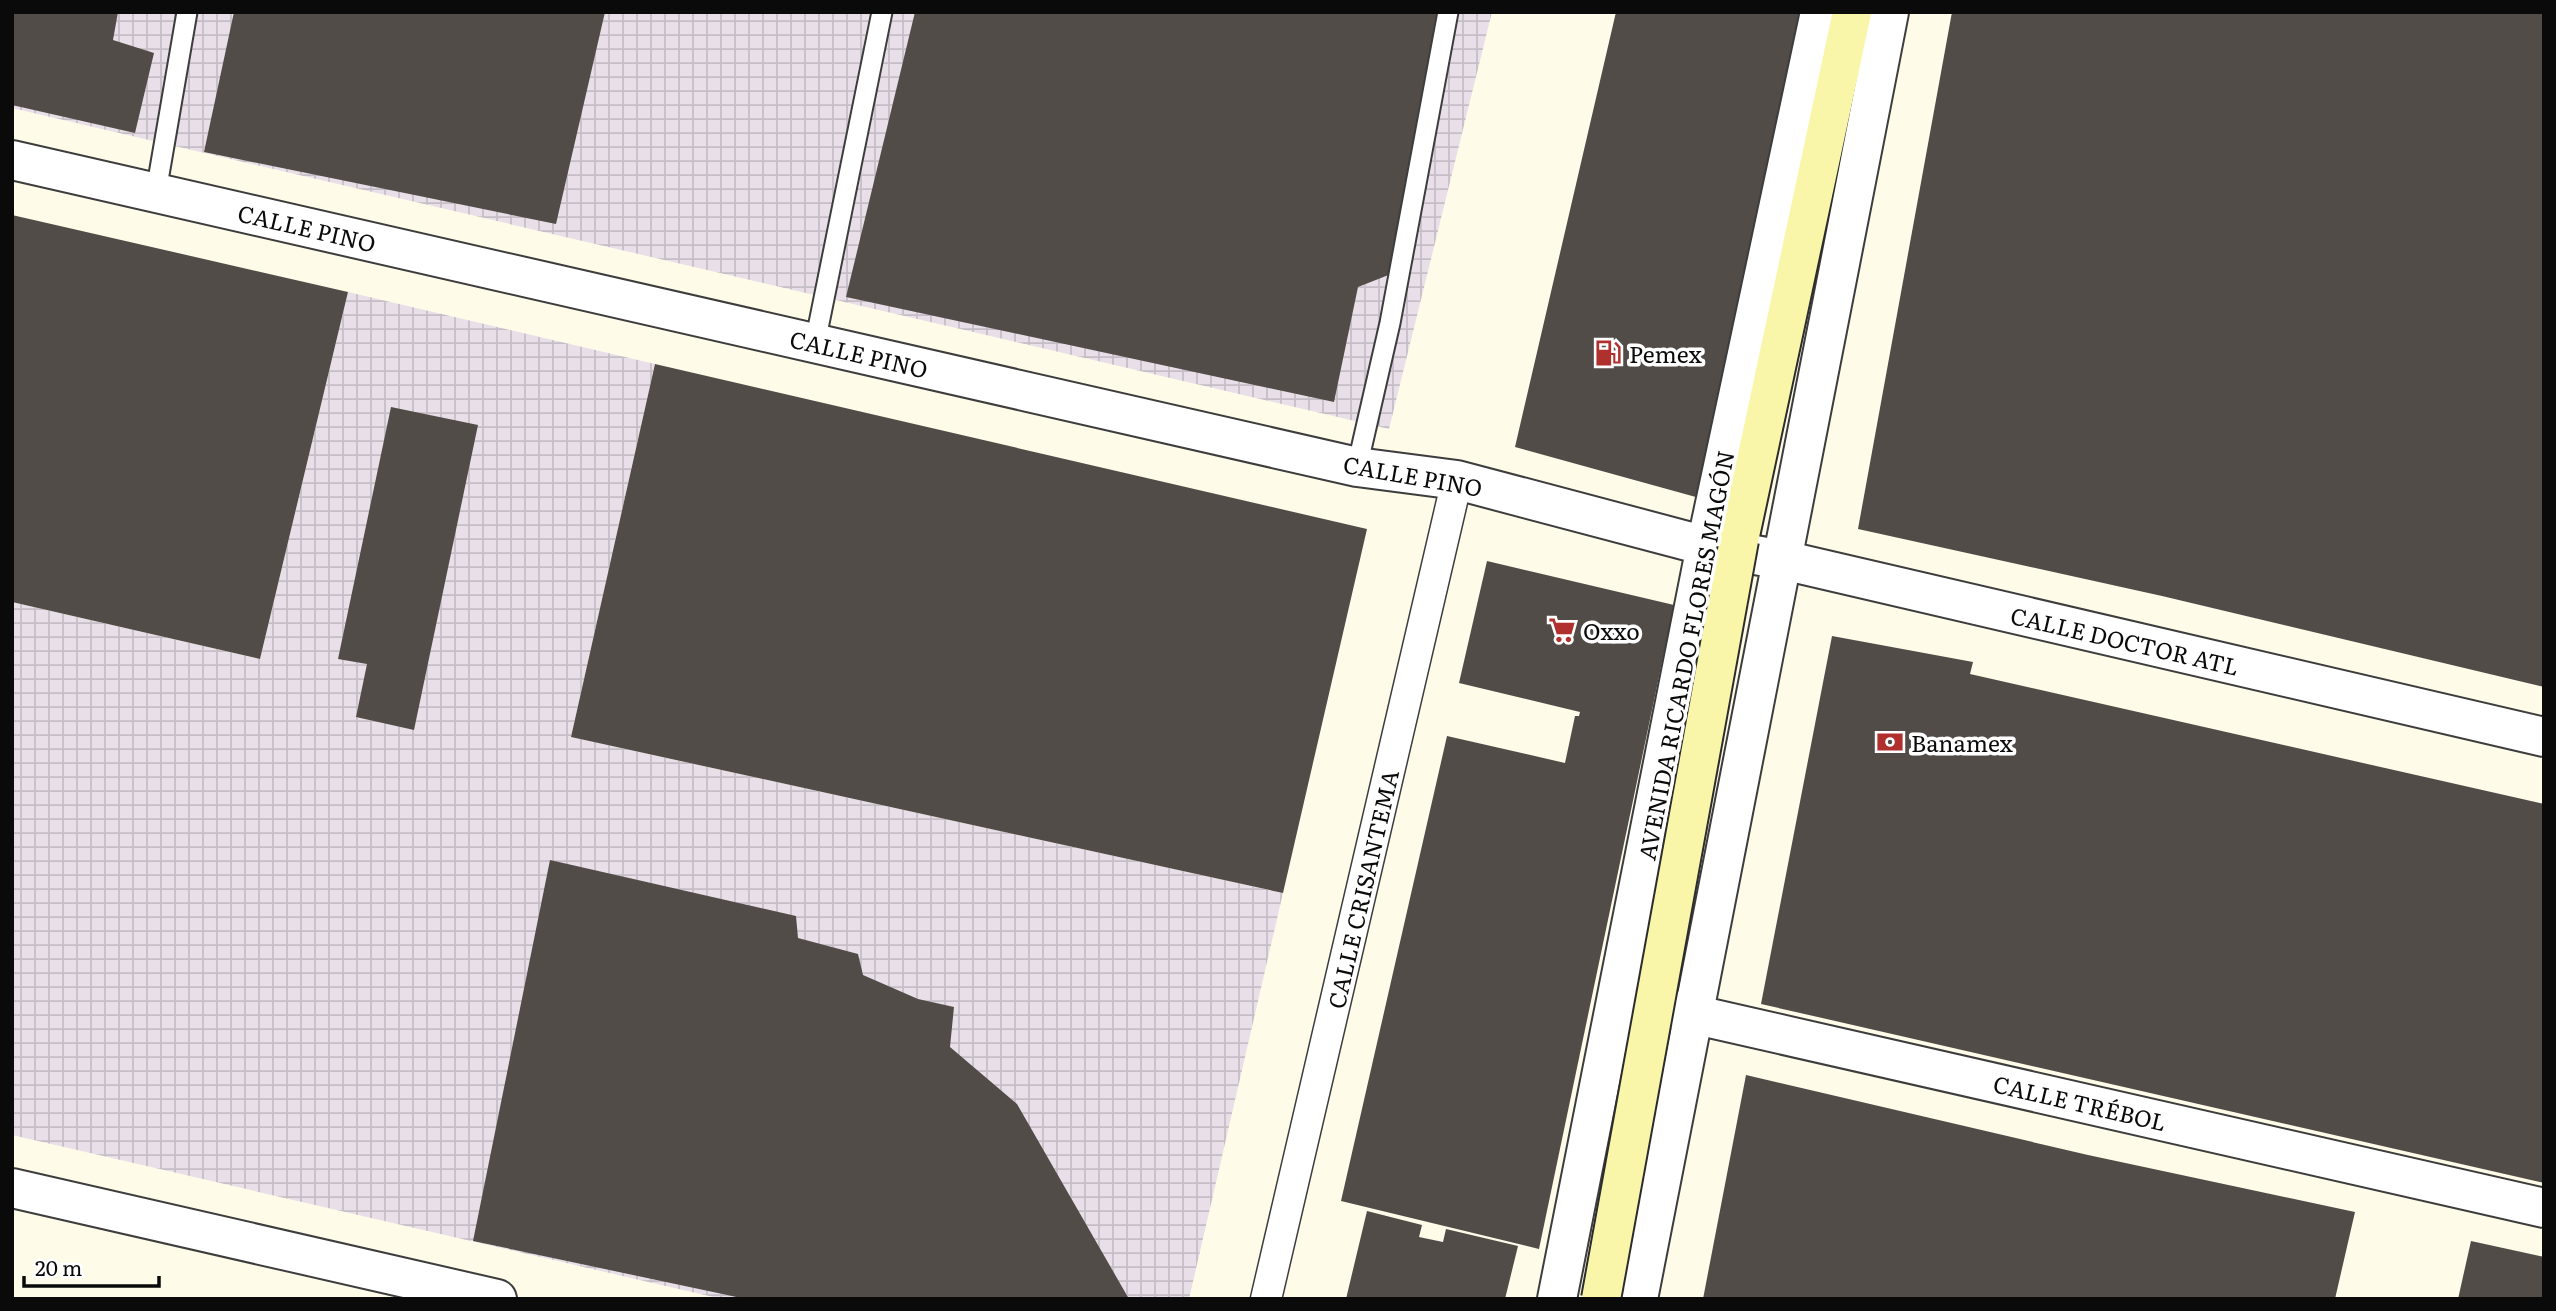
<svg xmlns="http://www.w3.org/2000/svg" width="2556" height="1311" font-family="Literata,serif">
	<defs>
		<pattern id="industrial-grid" width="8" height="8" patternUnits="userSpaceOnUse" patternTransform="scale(1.75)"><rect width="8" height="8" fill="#e9dfe9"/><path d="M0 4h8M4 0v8" fill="none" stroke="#c6bec6"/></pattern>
	</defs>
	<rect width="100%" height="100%" fill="#fefbe9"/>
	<path fill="url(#industrial-grid)" d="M12,12H1492L1389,429L12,108Z
		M348,292L655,364L571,737L1283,893L1189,1299H722L12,1135V602L260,659Z"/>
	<path fill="#524c48" d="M12,12H118L113,40L154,53L135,133L12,105Z
		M234,12H605L556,224L204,152Z
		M915,12H1443L1391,274L1358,287L1334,402L846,297Z
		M1616,12H1807L1703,499L1515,447Z
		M1952,12H2544V687L2162,596L1858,529Z
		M12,215L348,292L260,659L12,602Z
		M655,364L1367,529L1283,893L571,737Z
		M391,407L478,425L414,730L356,717L367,664L338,659Z
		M1487,561L1674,605L1539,1249L1341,1201L1447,736L1565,763L1575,716H1579L1580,712L1459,683Z
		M1832,636L1973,662L1970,674L2544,804V1183L1761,1004Z
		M550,860L796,916L798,938L858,954L863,975L918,999L954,1007L950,1047L1017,1104L1129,1299H746L473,1241Z
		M1746,1075L2088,1155L2355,1212L2335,1299H1703Z
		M1367,1211L1422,1225L1419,1237L1443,1242L1446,1229L1518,1246L1505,1299H1346Z
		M2471,1241L2544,1257V1299H2458Z"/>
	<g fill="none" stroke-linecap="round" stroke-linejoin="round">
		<g stroke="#3d3d3d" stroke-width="23">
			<path id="service" d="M156,192L187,12
				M815,343L882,12
				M1357,467L1390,323L1448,12"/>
		</g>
		<g stroke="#3d3d3d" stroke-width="33">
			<path id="pedestrian" d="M1266,1299L1457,480"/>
		</g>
		<g stroke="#3d3d3d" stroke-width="42">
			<path id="minor" d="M12,160L1357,467L1457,480L1706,546L1783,560L2544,737
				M1670,1009L2544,1208
				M12,1188L497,1299
				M1557,1299L1706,546L1820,12
				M1638,1299L1889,12"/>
		</g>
		<g stroke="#2c2c2c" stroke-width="42">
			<path id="secondary" d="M1739,540L1852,12"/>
		</g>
		<use href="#service" stroke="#fff" stroke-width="19"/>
		<use href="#pedestrian" stroke="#fff" stroke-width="30"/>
		<use href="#minor" stroke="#fff" stroke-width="38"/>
		<use href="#secondary" stroke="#f9f6a9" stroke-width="38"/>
		<g stroke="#2c2c2c" stroke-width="42" stroke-linecap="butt">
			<path id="secondary-bridge" d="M1601,1299L1739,540"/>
		</g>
		<use href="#secondary-bridge" stroke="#f9f6a9" stroke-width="38"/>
	</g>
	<defs>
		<g id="fuel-bare" transform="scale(2.1)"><path d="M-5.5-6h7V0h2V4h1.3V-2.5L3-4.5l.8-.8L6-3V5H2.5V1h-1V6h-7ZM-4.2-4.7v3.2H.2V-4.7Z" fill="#b0302d" stroke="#fff" stroke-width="2.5" paint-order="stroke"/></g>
		<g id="supermarket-bare" transform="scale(2.1)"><path d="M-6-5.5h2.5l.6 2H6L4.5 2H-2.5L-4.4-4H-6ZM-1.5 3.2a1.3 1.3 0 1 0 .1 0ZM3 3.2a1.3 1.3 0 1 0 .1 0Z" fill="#b0302d" stroke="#fff" stroke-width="2.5" paint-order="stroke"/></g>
		<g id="bank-bare" transform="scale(2.1)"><path d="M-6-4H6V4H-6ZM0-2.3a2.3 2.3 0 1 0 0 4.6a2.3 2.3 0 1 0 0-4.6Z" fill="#b0302d" stroke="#fff" stroke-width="2.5" paint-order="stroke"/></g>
	</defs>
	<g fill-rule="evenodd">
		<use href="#fuel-bare" x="1608" y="353"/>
		<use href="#supermarket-bare" x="1562" y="630"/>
		<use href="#bank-bare" x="1890" y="742"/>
	</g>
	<g text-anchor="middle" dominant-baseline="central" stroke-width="7" stroke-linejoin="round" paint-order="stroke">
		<g font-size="23" fill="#0a0a0a" stroke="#fff">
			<text transform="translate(307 227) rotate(13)">CALLE PINO</text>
			<text transform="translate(859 353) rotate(13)">CALLE PINO</text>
			<text transform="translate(1413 475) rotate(10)">CALLE PINO</text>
			<text transform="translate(2125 640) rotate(13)">CALLE DOCTOR ATL</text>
			<text transform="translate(1685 655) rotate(-79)">AVENIDA RICARDO FLORES MAGÓN</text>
			<text transform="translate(1362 889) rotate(-77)">CALLE CRISANTEMA</text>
			<text transform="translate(2080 1102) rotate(13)">CALLE TRÉBOL</text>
		</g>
		<g font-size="23" fill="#0a0a0a" stroke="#fff" text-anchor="start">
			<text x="1629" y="353">Pemex</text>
			<text x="1583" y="630">Oxxo</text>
			<text x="1911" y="742">Banamex</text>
		</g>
	</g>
	<rect width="2556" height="1311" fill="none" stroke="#0a0a0a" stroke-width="28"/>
	<path d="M24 1276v10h135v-10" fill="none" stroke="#0a0a0a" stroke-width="3.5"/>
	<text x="35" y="1276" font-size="21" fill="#0a0a0a" stroke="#ffffff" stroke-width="5" paint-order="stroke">20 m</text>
</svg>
